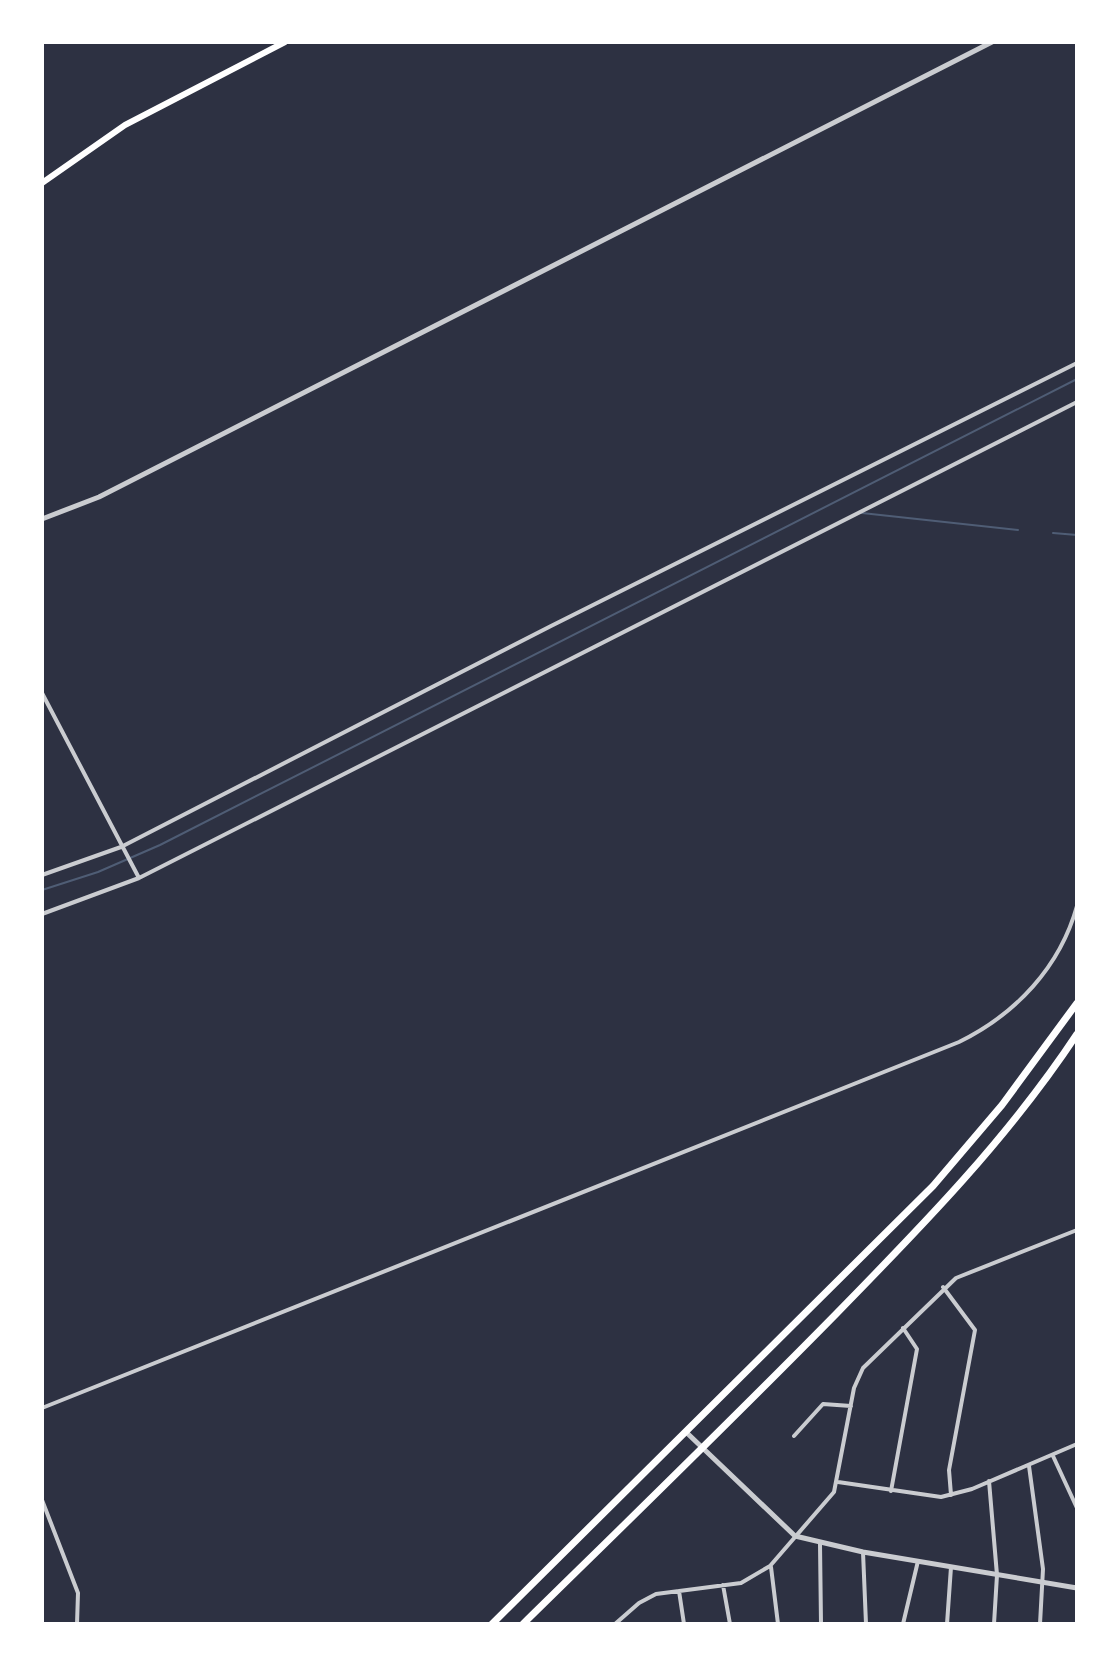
<svg xmlns="http://www.w3.org/2000/svg" width="1119" height="1666" font-family="'DM Sans',sans-serif">
	<rect width="100%" height="100%" fill="#2d3142"/>
	<g fill="none" stroke-linecap="round" stroke-linejoin="round">
		<path stroke="#4f5d75" stroke-width="2" d="M862,513L1018,530
			M1053,533L1077,535
			M42,890L98,872L160,845L1077,379"/>
		<path stroke="#caccd0" stroke-width="4" d="M42,693L139,878
			M42,875L121,847L551,626L1077,363
			M42,914L139,878L1077,402
			M943,1287L975,1330L949,1470L951,1495
			M42,1408L959,1042C1016,1014 1060,967 1077,906
			M794,1436L823,1404L851,1406
			M1053,1456L1077,1508
			M1029,1466L1043,1569L1040,1624
			M989,1481L997,1575L994,1624
			M838,1482L941,1497L972,1489L1077,1444
			M891,1491L917,1349L903,1328
			M42,1500L78,1593L77,1624
			M820,1544L821,1624
			M863,1552L866,1624
			M771,1567L778,1624
			M723,1585L730,1624
			M679,1591L684,1624
			M615,1624L639,1603L656,1594L741,1583L770,1566L834,1492L854,1388L863,1368L956,1278L1077,1230
			M903,1624L918,1561
			M947,1624L951,1567"/>
		<path stroke="#caccd0" stroke-width="5" d="M42,519L99,497L992,42
			M687,1433L795,1536L863,1552L1077,1588"/>
		<path stroke="#fff" stroke-width="6" d="M42,183L125,125L285,42"/>
		<path stroke="#fff" stroke-width="7" d="M492,1624L933,1186L1002,1105L1077,1003
			M523,1624C628,1521 734,1418 837,1313C923,1225 1009,1137 1077,1034"/>
	</g>
	<rect width="1119" height="1666" fill="none" stroke="#ffffff" stroke-width="88"/>
</svg>
